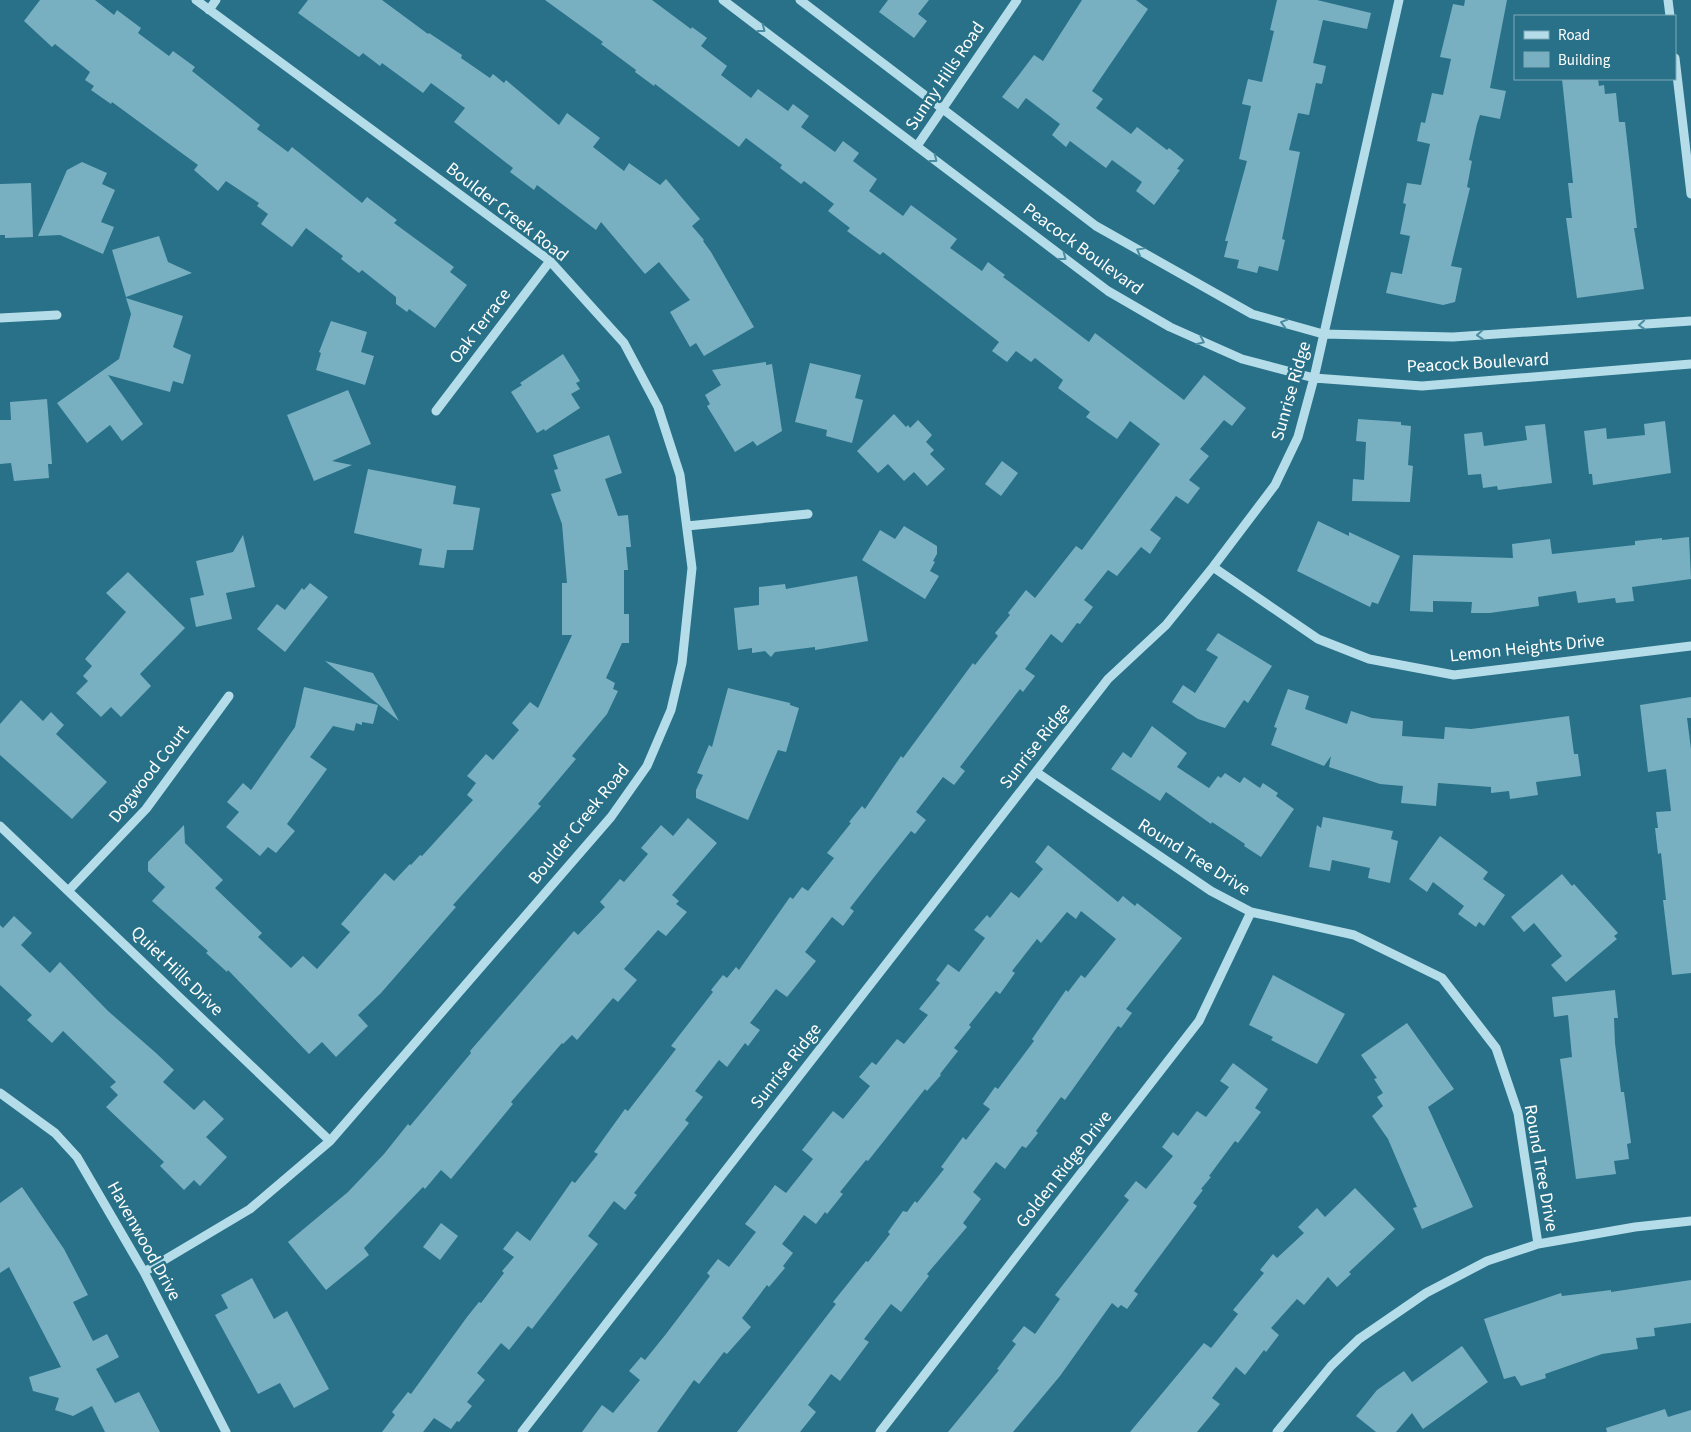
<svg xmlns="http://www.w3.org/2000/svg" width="1691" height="1432" font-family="'Source Sans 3',sans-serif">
	<rect width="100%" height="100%" fill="#287188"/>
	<path fill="#78b0c2" d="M40,0H95L114,15L117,10L141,28L138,33L169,56L173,51L195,67L192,71L260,125L257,129L288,152L292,147L362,203L367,197L397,220L394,223L454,267L450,272L467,285L435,328L409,309L407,312L396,304V297L362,270L359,273L341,259L343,256L306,228L292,247L261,224L268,214L257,206L259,203L226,181L218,191L194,170L198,165L112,102L111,104L91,90L94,86L85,80L90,72L55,44L52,47L24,21Z
		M308,0H382L428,34L429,33L462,55L461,58L490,78L493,74L504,83L506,80L559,125L567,113L600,138L593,147L624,171L629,163L660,185L666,179L700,219L692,226L704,240L703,241L711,252L754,327L704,356L696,343L690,347L670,312L690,300L659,262L645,274L601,222L596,230L537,185L534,190L510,172L513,168L454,122L465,108L431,83L423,93L382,63L380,66L363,53L359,57L298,13Z
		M545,0H652L691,29L692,27L707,38L701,46L727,66L721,75L751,98L758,89L788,111L793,104L809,116L801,127L835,152L843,141L859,153L853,161L877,179L869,191L903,216L911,205L957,239L950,248L982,271L988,262L1005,275L1003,277L1089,342L1095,333L1184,400L1204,375L1246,408L1232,426L1224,420L1200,449L1209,456L1189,480L1200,488L1188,504L1176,496L1150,530L1161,538L1150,554L1141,547L1117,576L1108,570L1084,600L1093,607L1080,624L1077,623L1062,643L1051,634L1025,669L1035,676L1023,692L1020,689L960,767L965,771L954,785L943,777L916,812L926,820L915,834L911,831L875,876L850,908L854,911L843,926L832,917L805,952L816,961L787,997L776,989L750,1023L760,1030L748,1046L745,1043L727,1067L719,1060L695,1091L703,1097L685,1120L689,1123L634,1193L637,1195L625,1210L614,1201L588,1236L598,1244L532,1329L528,1326L509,1350L501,1343L477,1373L485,1380L467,1402L472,1406L459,1422L457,1421L451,1429L434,1418L423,1432H382L395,1415L392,1412L408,1392L411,1394L467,1317L479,1302L481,1303L504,1273L502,1271L514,1257L503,1249L517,1231L530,1241L572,1181L575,1183L598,1154L594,1152L625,1109L628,1111L676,1049L671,1046L713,992L711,990L723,975L727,978L736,967L739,970L790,897L793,899L802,887L808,891L834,858L827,853L851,823L849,822L862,806L865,809L901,756L903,758L973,663L975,665L998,636L995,633L1010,615L1008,613L1026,590L1035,598L1076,546L1082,550L1160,444L1130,421L1117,439L1086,417L1090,412L1058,388L1063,380L1035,358L1031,362L1016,351L1007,362L992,351L999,342L883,252L880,255L847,231L850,228L828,211L834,204L804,181L801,184L780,168L782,165L746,138L739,147L655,84L654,86L635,72L636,70L601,44L603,42Z
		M888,0H929L918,14L927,21L914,38L879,12Z
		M1082,0H1136L1148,9L1092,91L1103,99L1096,108L1131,134L1137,127L1167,150L1169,148L1184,160L1177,169L1180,170L1154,205L1136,191L1142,182L1112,160L1106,168L1070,141L1066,147L1052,135L1060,124L1026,98L1018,109L1002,97L1034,55L1043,61Z
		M1277,0H1317L1371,13L1367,29L1323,20L1313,63L1326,66L1322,84L1316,83L1309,115L1298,113L1289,150L1300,152L1282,239L1285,240L1278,271L1259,266L1257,273L1237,268L1239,260L1224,257L1228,241H1225L1247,161L1239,159L1251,106L1242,104L1248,79L1262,82L1274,31L1270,30Z
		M1465,0H1507L1490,88L1506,91L1500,119L1480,115L1477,124L1469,160L1472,161L1467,187L1470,188L1451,266L1462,268L1455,302L1443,305L1386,293L1391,272L1402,274L1410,236L1400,234L1406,204L1403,203L1407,183L1421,185L1430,144L1417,141L1421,122L1425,123L1432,93L1443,95L1451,59L1440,57L1453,4L1464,6Z
		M1562,79H1598L1599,86L1604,85L1605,94L1616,93L1619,122H1625L1637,228H1634L1644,289L1577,298L1566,218H1572L1568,183H1573Z
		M82,162L107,173L102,184L115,190L101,222L114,227L103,254L60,235L38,236L67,170Z
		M31,183L33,237L5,238V235H0V184Z
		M159,236L168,262L192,273L126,297L112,250Z
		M126,298L183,316L173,347L191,355L183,384L173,381L170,392L108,375L143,424L122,441L110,425L87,443L57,403L119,359L131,314Z
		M331,321L367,332L361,352L374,356L365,385L316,370L321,353L319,352Z
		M563,354L580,381L576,383L580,389L571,394L580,408L545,431L544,429L537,433L511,392L522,385L520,383Z
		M766,362V365L772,364L782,431L757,446L753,441L735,452L707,406L710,404L705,395L721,385L712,370Z
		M810,363L861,375L855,398L863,400L852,443L826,436L827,430L795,422Z
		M348,390L371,444L332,461L352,465L314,481L287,415Z
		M47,399L52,464H48L49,478L14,481L11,463L0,464V420H11L10,402Z
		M894,414L906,427L908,425L910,428L918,420L932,435L926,442L934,450L930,454L945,469L927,486L914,472L904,481L888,464L878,473L857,451Z
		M1358,419L1401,422V425L1411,426L1408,465L1413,466L1410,502L1352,501L1353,479L1364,480L1365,462L1366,442L1356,441Z
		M1665,421L1671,473L1593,485L1592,474H1589L1584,431L1606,428L1607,439L1645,435L1644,424Z
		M1545,424L1552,483L1498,490L1497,486L1483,488L1481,474L1468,475L1464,434L1482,432L1484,446L1527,440L1525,426Z
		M609,435L622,473L605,479L618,516L628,515L631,547H626L628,570H624V614H629V643H622L606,678L615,683L613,689L618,691L607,714L572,756L576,759L538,804L541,806L453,905L456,907L381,993L358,1015L368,1026L336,1057L322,1042L309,1054L228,970L227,972L206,953L208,951L152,901L165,887L148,871V862L184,825L185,843L223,880L215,888L262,933L258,937L291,968L303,956L317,969L350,932L341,924L385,873L394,881L410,864L411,865L420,855L422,856L473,800L467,795L476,783L467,776L486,754L493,760L519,730L512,723L530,702L538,708L572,635H562V583H567L562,524L551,494L561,491L554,470L558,469L553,455Z
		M1002,461L1018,473L1001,496L985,484Z
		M368,469L456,486L453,504L480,508L473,550H447L444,568L419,565L422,549L354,533Z
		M1318,521L1349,536V532L1400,556L1378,604L1372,602L1370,607L1297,571Z
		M904,526L937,546V554L933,561L935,562L930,571L939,576L925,599L862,560L880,530L895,539Z
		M243,535L255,587L226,593L232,619L196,627L190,598L204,595L196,561L233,552Z
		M1689,537L1691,579L1632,587L1634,601L1616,603L1615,598L1578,603L1576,591L1538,597L1539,606L1490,613H1471L1472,602L1433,601V612L1410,611L1413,555L1513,558L1512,544L1550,539L1552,554L1635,545V541L1662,538V540Z
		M128,572L185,628L140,674L151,686L121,717L111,707L101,717L76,693L88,681L83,676L92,666L85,659L126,612L106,593Z
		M857,576L868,641L815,650V647L775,652L771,657L765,651L752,653V648L738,650L734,608L759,605V587L785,584L786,589Z
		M310,583L328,597L285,652L257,629L277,604L285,610L302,588L304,590Z
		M1218,633L1272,666L1248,703L1244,700L1225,728L1198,719L1172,702L1183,685L1195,693L1218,657L1206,650Z
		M325,661L373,673L399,721Z
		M304,687L378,705L373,724L362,722V725L356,723L354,731L333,726L310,757L327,769L287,824L295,831L276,853L268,847L260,856L226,827L239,812L227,802L243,783L251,790L295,727Z
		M728,688L790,703V705L799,708L786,752L778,750L748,820L696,798V790L703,775L697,773L709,745L712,747Z
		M1288,689L1309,696L1305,709L1347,724L1351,711L1372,718L1403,721L1402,736L1444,739L1445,727L1471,729L1569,716L1574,754H1578L1581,776L1536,782L1538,795L1510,799L1509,791L1491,793V787L1438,783L1436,806L1401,803L1403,786L1380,784L1329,767L1331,756L1324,766L1271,745L1277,728L1274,727Z
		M1691,697V718H1687L1691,749V973L1672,975L1663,900H1666L1661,853L1658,854L1655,828H1658L1656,812L1671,811L1666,769L1648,772L1640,705Z
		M21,700L43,721L51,712L64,725L56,734L107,782L72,819L0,755V724Z
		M1152,726L1187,753L1177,767L1209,788L1218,776L1221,778L1225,773L1240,783L1244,777L1260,788L1263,783L1278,793L1276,796L1294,809L1261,857L1244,846L1245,844L1212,822L1211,824L1166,792L1160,801L1111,769L1123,752L1131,758Z
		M1323,817L1393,831L1391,839L1398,841L1390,883L1368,878L1370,868L1332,860L1330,871L1309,867L1317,825L1321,828Z
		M688,818L717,843L672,895L679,901L676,904L687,912L666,936L658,930L624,969L637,980L618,1002L613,998L577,1040L572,1035L563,1044L562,1043L511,1102L513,1104L451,1179L441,1170L425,1189L423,1187L364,1248L369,1255L326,1290L288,1242L348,1192L384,1154L408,1124L410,1126L471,1053L470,1051L574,931L578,935L605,907L600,902L620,879L624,882L648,854L641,848L661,825L673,836Z
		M1440,836L1488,872L1483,879L1505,895L1484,926L1479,922L1476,927L1458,914L1464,906L1433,882L1427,892L1409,879Z
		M1048,845L1118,902L1123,896L1135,906L1137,903L1182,938L1126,1009L1132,1013L1121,1028L1118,1026L1065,1100L1061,1097L1036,1131L1038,1133L1026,1148L1022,1146L1005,1169L996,1162L973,1192L981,1199L963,1223L967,1227L927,1274L929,1276L901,1312L891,1304L864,1339L869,1342L840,1381L831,1374L808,1405L816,1412L800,1432H737L836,1304L833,1302L866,1261L868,1262L890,1234L888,1232L903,1211L907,1212L915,1201L917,1203L944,1169L941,1167L963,1137L966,1140L990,1109L983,1104L995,1087L998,1089L1034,1041L1032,1039L1066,990L1068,992L1081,975L1085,978L1116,939L1081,911L1076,919L1067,912L1041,943L1037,939L1012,971L1015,973L1000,994L996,991L969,1025L971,1027L954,1048L958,1051L940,1074L941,1075L927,1091L925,1089L868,1161L866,1160L840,1192L843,1194L827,1214L825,1212L816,1224L804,1215L782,1244L793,1253L783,1266L785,1268L769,1287L767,1285L742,1318L751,1327L727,1354L724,1352L699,1384L694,1380L657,1432H582L602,1405L613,1413L640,1380L629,1371L641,1357L645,1360L666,1334L710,1276L707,1273L718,1259L729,1267L756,1232L745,1224L753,1214L775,1185L786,1193L813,1159L802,1150L833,1111L843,1119L870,1086L859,1077L872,1062L876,1065L897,1039L904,1044L928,1015L919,1009L940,983L936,980L948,964L959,972L985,938L974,930L987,915L990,918L1011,892L1019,898L1043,869L1035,862Z
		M1562,874L1572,886L1574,884L1618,933L1614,936L1617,939L1566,982L1551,965L1562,956L1534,923L1524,932L1511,917Z
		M14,916L32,933L21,945L50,973L60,962L108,1011L156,1053L174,1070L163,1082L194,1110L204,1100L224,1119L206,1137L227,1157L200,1186L194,1180L184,1190L160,1166L164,1162L106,1107L118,1095L110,1087L116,1082L63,1031L52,1043L27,1020L32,1015L0,985V925L3,928Z
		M1273,975L1345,1014L1317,1064L1271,1040L1273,1037L1249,1025Z
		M1615,990L1618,1018H1614L1615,1043L1621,1092H1624L1631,1143L1627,1144L1629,1159L1614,1161L1616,1174L1576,1179L1560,1059L1572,1057L1568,1015L1554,1017L1552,997Z
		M1407,1023L1454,1089L1428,1107L1473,1207L1422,1229L1413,1208L1417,1207L1388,1139L1372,1116L1383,1106L1377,1097L1383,1093L1374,1079L1377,1078L1361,1055Z
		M1233,1063L1268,1089L1255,1108L1261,1112L1238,1143L1235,1141L1209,1176L1211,1177L1201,1189L1203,1190L1193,1203L1197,1206L1134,1291L1138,1294L1127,1309L1121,1305L1118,1308L1112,1303L1060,1376L1013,1432H948L999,1370L997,1369L1016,1344L1012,1341L1024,1326L1035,1334L1060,1299L1055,1295L1129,1200L1124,1196L1136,1181L1146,1189L1173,1156L1162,1147L1173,1132L1178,1136L1197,1111L1206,1117L1229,1087L1220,1081Z
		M22,1187L64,1249L88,1295L73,1302L93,1341L107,1334L119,1357L96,1369L115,1403L139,1392L160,1432H105L92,1406L73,1416L55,1410L59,1398L33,1391L29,1377L61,1367L9,1267L0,1273V1203Z
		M1355,1188L1395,1229L1349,1272L1351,1274L1337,1287L1328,1277L1304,1305L1297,1299L1271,1328L1279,1335L1266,1352L1264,1350L1245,1375L1236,1367L1212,1398L1220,1404L1197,1432H1130L1204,1343L1211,1348L1238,1314L1233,1310L1264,1273L1260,1270L1273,1254L1277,1258L1304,1233L1298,1227L1317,1208L1325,1217Z
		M441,1223L458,1236L440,1260L423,1247Z
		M252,1278L274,1319L287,1311L329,1389L294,1408L280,1383L258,1394L215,1315L228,1308L221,1295Z
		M1691,1280V1323L1654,1328L1655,1336L1636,1338L1638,1349L1602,1354L1545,1374L1546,1378L1521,1386L1515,1376L1504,1379L1484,1319L1561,1293L1562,1296L1611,1290V1292Z
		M1462,1346L1488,1382L1423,1429L1412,1413L1396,1432H1376L1356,1416L1377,1390L1404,1371L1412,1382Z
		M1665,1409L1668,1417L1691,1410V1432H1607L1606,1428Z"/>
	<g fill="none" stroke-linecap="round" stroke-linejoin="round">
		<path stroke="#b5dde9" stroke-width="9" d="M723,0L1108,291L1170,327L1242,359L1314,378L1422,386L1691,364
			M800,0L1096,226L1252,314L1323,334L1453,337L1691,321
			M1668,0L1670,16
			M209,10L216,0
			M1675,58L1691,194
			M917,146L1017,0
			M0,318L57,315
			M436,411L550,261
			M687,526L808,514
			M1213,567L1318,639L1369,659L1454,675L1691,646
			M1036,772L1211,891L1251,912L1354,935L1442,978L1496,1048L1518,1113L1538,1244
			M0,826L330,1141
			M69,890L146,809L229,696
			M0,1093L55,1133L77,1157L144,1272L226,1432
			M144,1272L250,1209L330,1141L611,817L647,766L671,710L682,663L692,568L680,475L658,407L624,343L550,261L196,0
			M522,1432L1108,679L1166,625L1213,567L1275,485L1298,437L1314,378L1399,0
			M880,1432L1199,1021L1251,912
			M1277,1432L1331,1366L1359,1339L1426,1293L1487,1261L1538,1244L1635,1227L1691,1221"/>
	</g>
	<defs><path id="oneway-chevron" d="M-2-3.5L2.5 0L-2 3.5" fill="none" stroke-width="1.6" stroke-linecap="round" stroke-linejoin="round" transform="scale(1.25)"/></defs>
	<g stroke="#4b8ca0">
		<use href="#oneway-chevron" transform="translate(762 29) rotate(37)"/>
		<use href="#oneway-chevron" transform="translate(934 159) rotate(37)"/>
		<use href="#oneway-chevron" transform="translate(1140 251) rotate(-151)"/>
		<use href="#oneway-chevron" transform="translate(1063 257) rotate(37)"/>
		<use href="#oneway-chevron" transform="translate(1284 323) rotate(-164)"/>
		<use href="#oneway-chevron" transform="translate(1642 325) rotate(176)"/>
		<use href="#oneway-chevron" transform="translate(1480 335) rotate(176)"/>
		<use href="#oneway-chevron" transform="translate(1201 341) rotate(24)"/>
	</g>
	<g text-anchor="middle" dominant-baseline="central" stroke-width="5" stroke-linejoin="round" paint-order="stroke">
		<g font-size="18" fill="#fff" stroke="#287188">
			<text transform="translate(945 76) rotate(-56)">Sunny Hills Road</text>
			<text transform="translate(507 212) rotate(38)">Boulder Creek Road</text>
			<text transform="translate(1083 249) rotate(36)">Peacock Boulevard</text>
			<text transform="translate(480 326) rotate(-53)">Oak Terrace</text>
			<text transform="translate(1478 363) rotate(-3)">Peacock Boulevard</text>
			<text transform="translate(1291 391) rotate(-74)">Sunrise Ridge</text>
			<text transform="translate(1527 648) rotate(-6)">Lemon Heights Drive</text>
			<text transform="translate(1035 746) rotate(-52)">Sunrise Ridge</text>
			<text transform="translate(149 774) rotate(-52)">Dogwood Court</text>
			<text transform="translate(579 824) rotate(-51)">Boulder Creek Road</text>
			<text transform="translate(1194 857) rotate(32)">Round Tree Drive</text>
			<text transform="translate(177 971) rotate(44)">Quiet Hills Drive</text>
			<text transform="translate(786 1066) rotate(-52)">Sunrise Ridge</text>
			<text transform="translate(1541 1168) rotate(80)">Round Tree Drive</text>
			<text transform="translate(1064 1169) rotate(-52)">Golden Ridge Drive</text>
			<text transform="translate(144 1241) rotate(61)">Havenwood Drive</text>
		</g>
	</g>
	<rect x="1514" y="15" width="162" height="65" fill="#287188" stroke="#7eaab8"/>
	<rect x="1524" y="31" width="25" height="8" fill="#b5dde9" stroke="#7eaab8"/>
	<text x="1558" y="40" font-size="15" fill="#ffffff">Road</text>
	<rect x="1524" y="52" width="25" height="15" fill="#78b0c2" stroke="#7eaab8"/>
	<text x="1558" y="65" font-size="15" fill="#ffffff">Building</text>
</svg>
